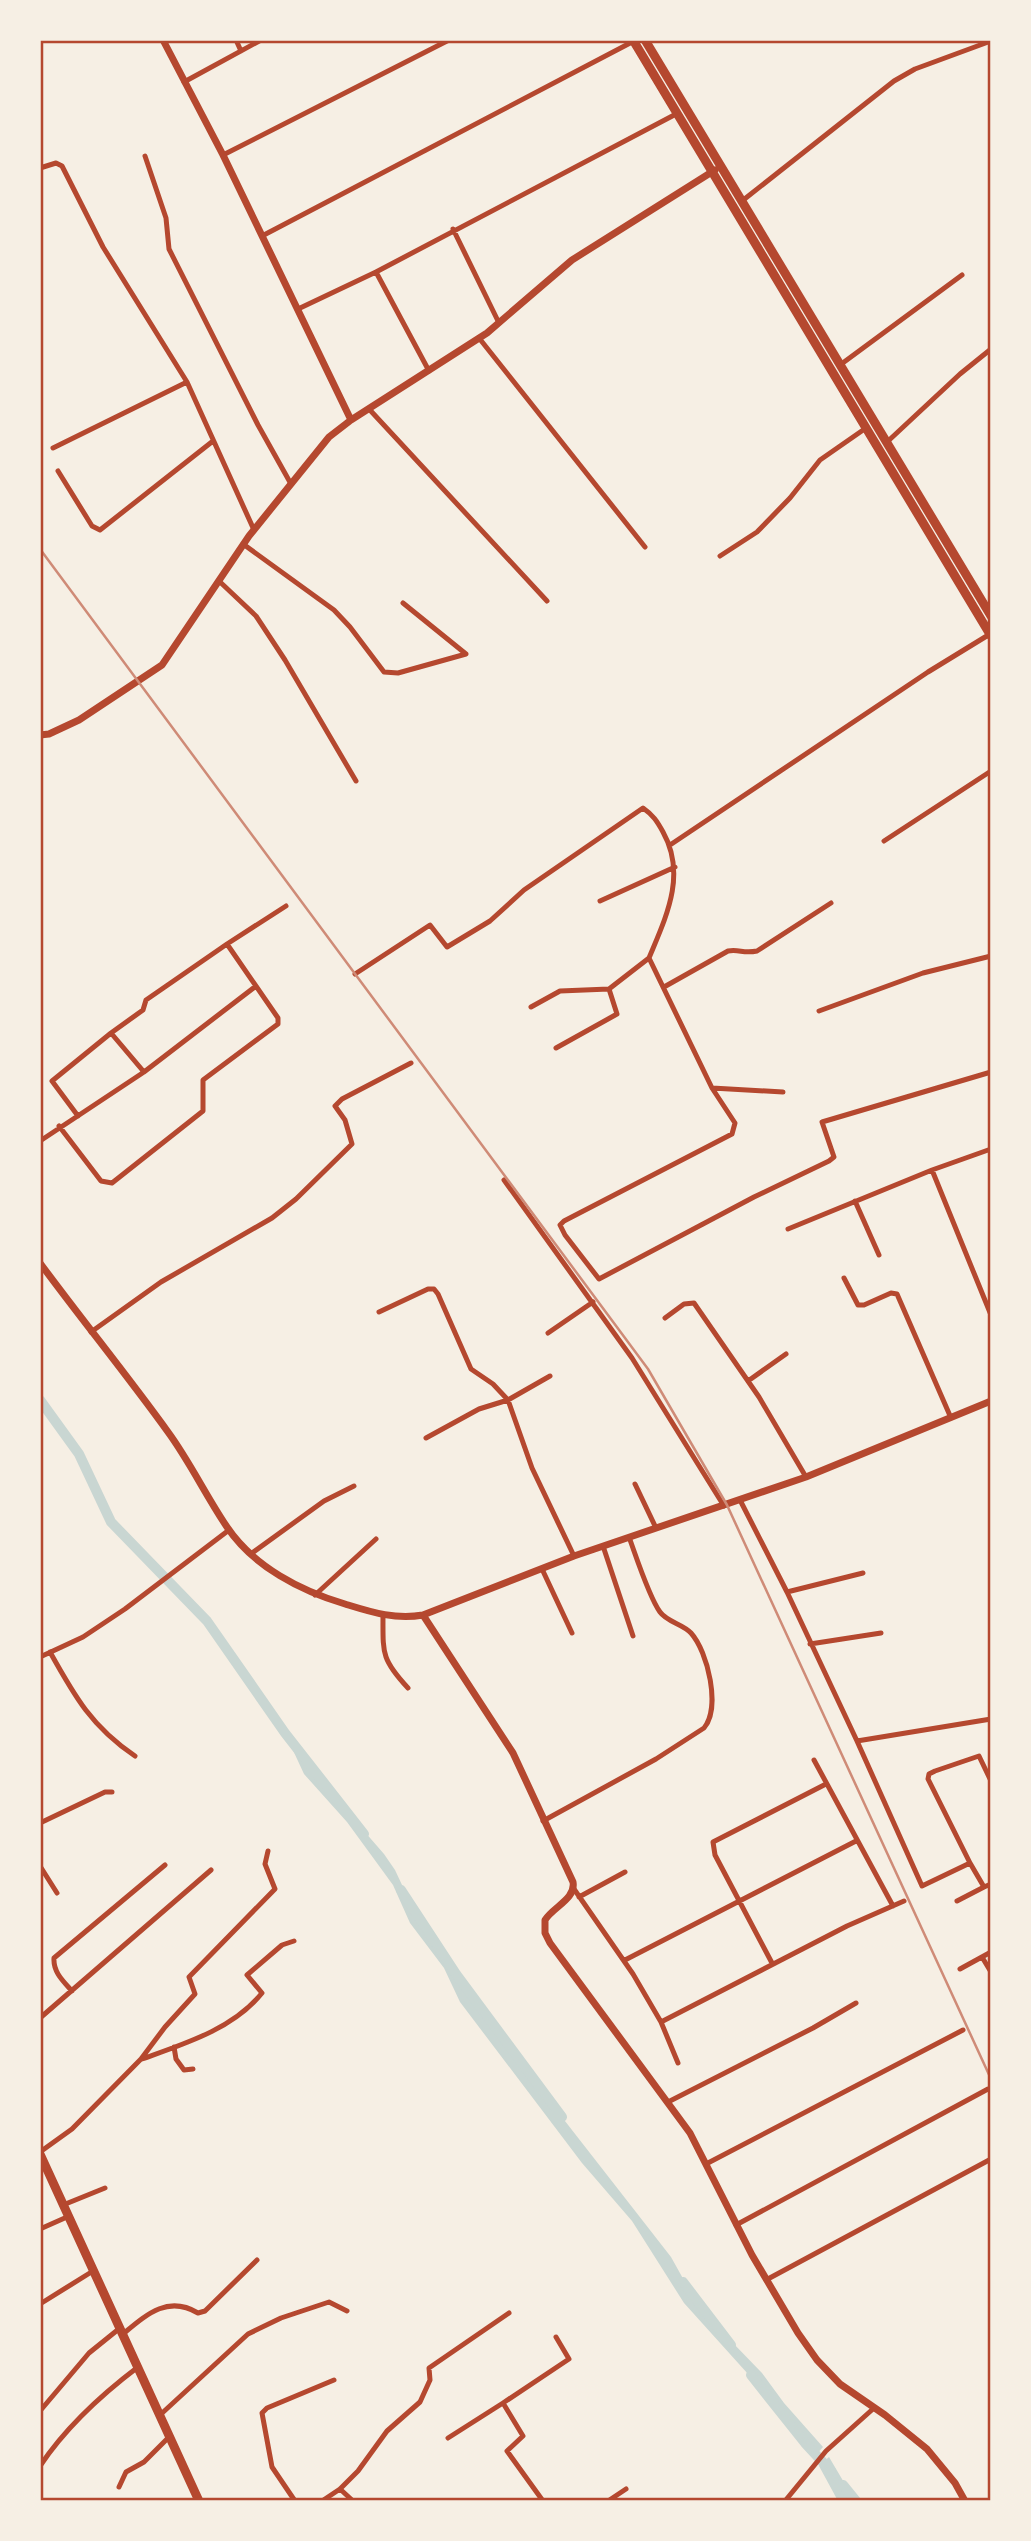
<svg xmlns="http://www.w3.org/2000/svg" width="1031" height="2541" font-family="'Noto Serif',serif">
	<rect width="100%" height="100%" fill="#f6efe4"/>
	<path fill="#c9d6d2" d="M285,1733L311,1770L384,1854L395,1870L418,1919L456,1974L540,2089L671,2257L700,2309L762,2373L784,2403L823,2447L815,2456L757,2384L684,2303L632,2221L582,2163L460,2002L444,1968L410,1923L393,1885L347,1822L304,1774Z
		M829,2457L855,2501H838L819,2466Z"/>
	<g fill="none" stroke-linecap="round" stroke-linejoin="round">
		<path stroke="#c9d6d2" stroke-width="10" d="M40,1400L79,1454L111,1522L207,1621L285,1733L364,1834
			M401,1890L456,1974L562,2117
			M683,2282L731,2345
			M751,2375L805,2443L831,2471
			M843,2485L856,2501"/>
		<path stroke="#b5482f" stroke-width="5" d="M236,40L241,51
			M184,82L261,40
			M223,155L449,40
			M145,156L166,218L169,249L258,425L291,484
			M40,168L56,163L62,166L103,247L187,382L254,530
			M742,201L894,81L915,69L991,41
			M453,229L499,323
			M262,236L634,41
			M376,272L429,371
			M298,309L376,272L678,113
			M479,338L645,547
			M840,365L962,275
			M369,409L547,601
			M886,443L960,374L991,349
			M53,448L187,382
			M58,471L92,526L100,530L213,441
			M243,544L334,610L350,627L384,672L398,673L466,654L403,603
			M720,556L757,532L790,498L820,460L866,428
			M219,581L256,616L285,660L356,781
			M884,841L991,771
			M670,845L928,672L990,634
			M600,901L675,867
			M227,944L286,906
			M355,974L430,925L447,947L490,921L524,890L643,808C653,815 657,821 663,832C687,875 666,917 649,958L712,1088L735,1123L732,1134L564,1221L560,1225L565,1235L599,1279L754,1197L829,1161L834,1157L822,1122L991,1072
			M664,987L728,951C740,949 743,954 757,951L831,903
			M531,1007L560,991L609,989
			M819,1011L923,973L991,956
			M556,1048L617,1014L609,989L649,958
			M144,1072L256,986
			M712,1088L783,1092
			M78,1116L52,1081L111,1033
			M40,1141L144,1072L111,1033L143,1010L146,1000L227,944L278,1018V1024L203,1080V1111L112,1183L101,1181L59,1126
			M932,1170L991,1315
			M504,1180L632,1358L724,1506
			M855,1201L879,1255
			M788,1229L932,1170L991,1149
			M844,1278L858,1305H864L891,1293L897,1294L951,1418
			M379,1312L428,1289H434L438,1294L471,1369L493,1384L508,1400L532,1468L574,1556
			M665,1318L684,1304L694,1303L759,1397L806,1477
			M91,1332L161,1282L272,1218L296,1199L352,1144L345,1120L335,1106L342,1099L411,1063
			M548,1333L593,1302
			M748,1381L786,1354
			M426,1438L479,1409L508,1400L550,1376
			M635,1484L656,1528
			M740,1500L787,1592L857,1741L991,1719
			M603,1546L633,1636
			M252,1553L324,1501L354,1486
			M542,1569L572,1633
			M787,1592L863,1573
			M315,1595L376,1539
			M383,1615C383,1653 381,1659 408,1688
			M810,1644L881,1633
			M50,1652C75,1697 92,1727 135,1756
			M40,1657L83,1637L125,1609L229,1530
			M857,1741L922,1886L970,1863L984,1887L991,1884
			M814,1760L893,1906
			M543,1821L656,1759L704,1728C721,1708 708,1652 691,1633C683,1624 667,1622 660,1612C649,1597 636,1556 629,1537
			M40,1823L105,1792H112
			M970,1863L928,1779L929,1774L935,1771L979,1756L991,1781
			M40,1866L57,1893
			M574,1889L633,1974L661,2022L678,2063
			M579,1897L625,1872
			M957,1901L984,1887
			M982,1957L991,1972
			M625,1960L856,1841
			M772,1963L715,1855L713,1842L826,1784
			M960,1969L991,1952
			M72,1991C63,1981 53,1972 54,1958L165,1865
			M40,2018L211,1870
			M661,2022L847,1926L904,1901
			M174,2047L176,2059L184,2070L193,2069
			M142,2059C184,2044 233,2029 262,1993L247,1975L282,1945L294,1941
			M668,2102L813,2028L856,2003
			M40,2152L72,2129L141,2059L165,2027L195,1994L189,1977L275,1889L265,1864L268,1851
			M706,2164L963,2030
			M63,2205L105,2188
			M736,2225L988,2089
			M40,2229L67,2217
			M766,2280L991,2159
			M40,2304L93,2271
			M123,2334C147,2314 168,2295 198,2313L205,2311L257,2260
			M40,2411L89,2353L120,2328
			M160,2415L248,2334L281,2318L329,2302L347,2311
			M448,2438L503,2403
			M40,2466C66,2427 101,2395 138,2367
			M119,2487L126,2472L144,2462L169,2437
			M340,2489L353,2501
			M295,2501L272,2467L262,2413L267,2408L334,2380
			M322,2501L340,2489L358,2471L387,2431L420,2402L430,2380L429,2368L509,2313
			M543,2501L507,2451L523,2436L503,2403L569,2359L556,2337
			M608,2501L626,2489
			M785,2501L826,2451L874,2408"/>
		<path stroke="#b5482f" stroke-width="7" d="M163,40L223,155L351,420
			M40,735L49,734L79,720L162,665L249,536L329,437L351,420L487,333L572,260L715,170
			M40,1263C82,1320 127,1375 168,1432C190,1462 206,1496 227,1527C254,1567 301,1591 345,1604C371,1612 395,1620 423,1615L574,1556L806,1477L991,1401
			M423,1615L513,1753L573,1882C576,1899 553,1907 545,1920V1933L550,1943L690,2133L752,2255L798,2333L817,2360L840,2384L885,2415L927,2449L955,2483L965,2501"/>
		<path stroke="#b5482f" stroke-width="9" d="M40,2154L199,2501"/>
		<path stroke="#b5482f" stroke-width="9" d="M633,40L991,636
			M645,40L991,616"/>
		<path stroke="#cf8b77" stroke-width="2.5" d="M40,549L648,1369L727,1505L991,2079"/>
	</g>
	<rect width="1031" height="2541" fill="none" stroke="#f6efe4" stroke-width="84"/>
	<rect x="42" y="42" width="947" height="2457" fill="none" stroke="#b5482f" stroke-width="2.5"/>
</svg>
